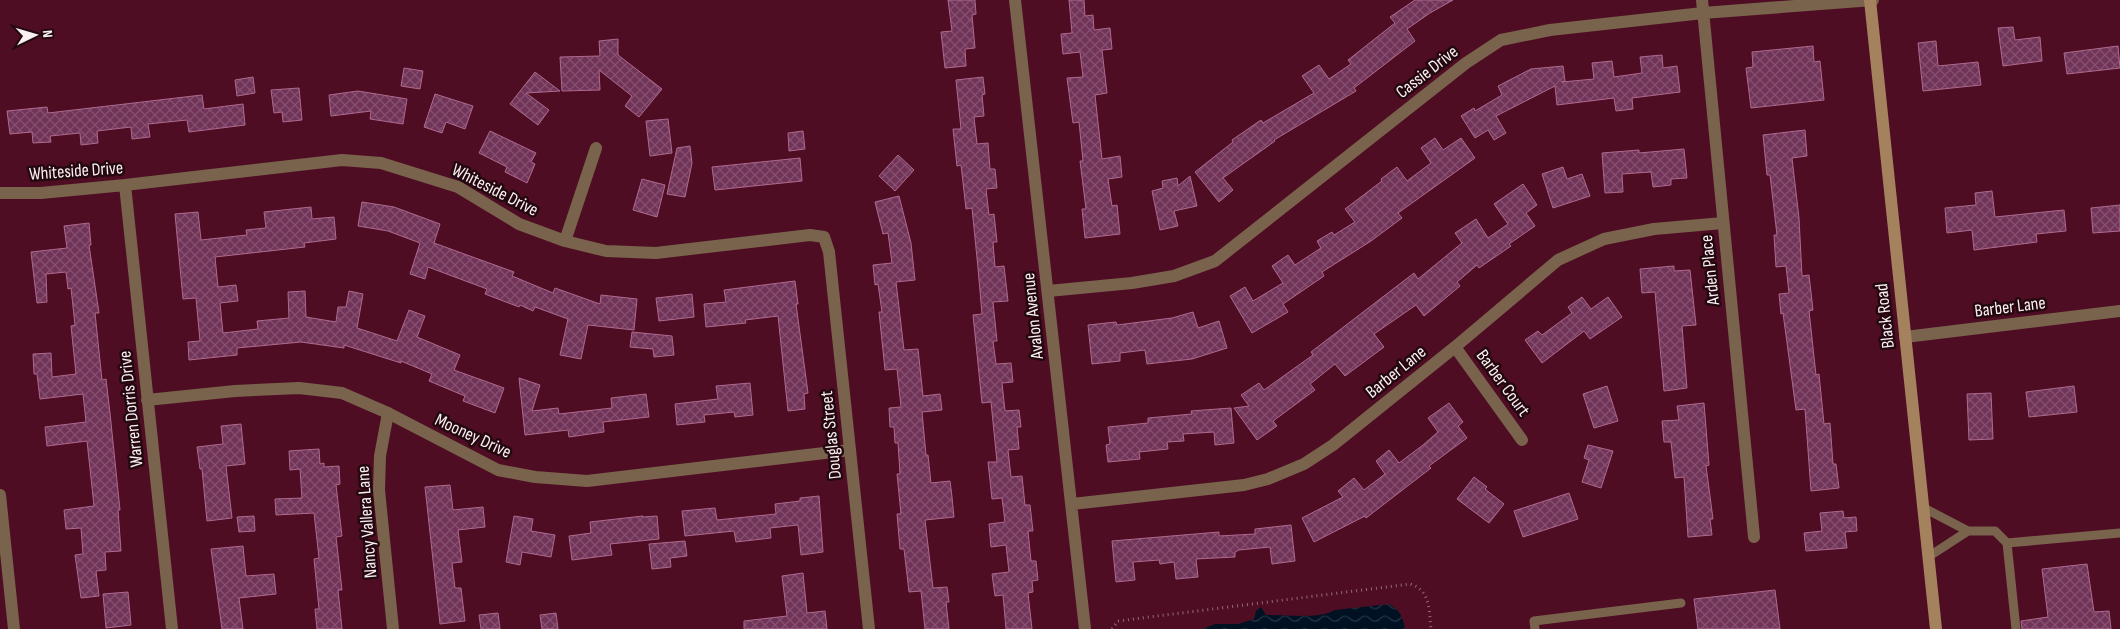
<svg xmlns="http://www.w3.org/2000/svg" width="2120" height="629" font-family="'Sofia Sans Condensed',sans-serif">
	<defs>
		<pattern id="water-waves" width="16" height="10" patternUnits="userSpaceOnUse" patternTransform="scale(1.25)"><rect width="16" height="10" fill="#001123"/><path d="M0 5q4-4 8 0t8 0" fill="none" stroke="#263443"/></pattern>
		<pattern id="building-cross-hatch" width="8" height="8" patternUnits="userSpaceOnUse" patternTransform="scale(1.25)"><rect width="8" height="8" fill="#713357"/><path d="M0 0l8 8M0 8l8-8" fill="none" stroke="#865170"/></pattern>
	</defs>
	<rect width="100%" height="100%" fill="#4f0d23"/>
	<path fill="url(#water-waves)" d="M1389,604C1400,610 1403,617 1405,629H1187H1202L1215,624H1238L1254,619L1256,611L1261,607L1266,615C1287,614 1317,620 1335,610Z"/>
	<path fill="url(#building-cross-hatch)" stroke="#ae6a8f" d="M948,0H975L976,14L972,15L975,48L965,49L966,66L945,68L941,32L952,31Z
		M1069,0H1084L1085,16L1093,15L1094,30L1110,28L1112,49L1102,50L1107,93L1095,95L1102,159L1120,156L1122,177L1108,179L1112,206L1117,205L1120,234L1085,238L1082,209H1086L1080,161H1083L1079,122L1073,123L1067,78L1083,77L1080,52L1063,54L1061,34L1072,33Z
		M1415,0H1453L1430,13L1407,29L1415,41L1354,88L1356,91L1274,140L1275,141L1223,178L1233,190L1219,202L1195,172L1233,142L1232,140L1261,120L1263,123L1314,93L1302,76L1319,65L1329,79L1351,64L1348,60L1395,23L1390,17Z
		M2013,27L2015,40L2040,37L2042,61L2003,66L1998,28Z
		M618,39V55L662,89L639,117L625,106L632,96L599,70L600,90L562,91L560,57L600,56L599,41Z
		M1936,41L1938,66L1978,62L1981,85L1923,91L1918,43Z
		M1813,46L1814,62L1820,61L1824,100L1751,108L1746,68L1753,67L1752,52Z
		M2118,46L2120,68L2067,74L2064,53Z
		M1662,55L1663,68L1677,66L1680,92L1632,98L1633,109L1616,111L1614,98L1557,105L1555,86L1496,116L1506,133L1494,140L1488,130L1475,138L1461,116L1474,108L1475,111L1502,95L1498,86L1531,69L1563,66L1565,81L1562,82L1594,79L1592,63L1612,61L1614,77L1642,73L1640,57Z
		M404,68L423,71L420,89L401,86Z
		M535,72L560,91L526,93L549,110L538,125L510,104Z
		M253,77L255,93L237,96L235,80Z
		M983,77L985,94L982,95L984,116L974,117L977,144L988,143L990,169H995L997,188L986,189L989,215L994,214L997,242H993L995,267L1004,266L1008,301L993,302L997,341H993L996,364L1011,363L1013,382L1002,383L1005,411L1019,410L1021,427H1017L1019,449L1008,450L1011,477L1022,476L1025,505H1030L1033,531H1028L1031,561H1036L1038,580L1032,581L1033,592L1028,593L1032,629H1006L1003,595L995,596L992,574L1009,572L1006,545L991,547L989,524L1005,522L1002,498L992,499L988,462H997L991,402L982,403L973,315L982,314L978,268L972,208L966,209L961,165L957,166L953,129H961L956,80Z
		M299,88L302,120L283,122L282,112L274,113L271,90Z
		M358,91L407,99L403,124L370,119L371,111L331,116L329,95Z
		M435,94L473,106L465,129L446,122L442,133L424,127Z
		M202,95L204,109L243,104L245,125L189,132L187,120L148,124L150,137L132,139L131,127L97,131L98,143L81,145L80,133L50,136L51,142L33,143L32,132L10,134L7,111L47,107L48,113Z
		M668,119L672,153L650,156L646,121Z
		M1805,130L1807,156L1792,158L1799,218L1802,276L1809,275L1813,310L1809,311L1816,375L1819,374L1824,424L1830,423L1833,464H1836L1839,488L1811,491L1805,409L1796,410L1783,313L1781,314L1779,294L1789,293L1786,266L1776,267L1774,235H1777L1770,175H1767L1763,135Z
		M490,131L536,153L531,162L535,164L527,183L505,172L507,167L479,153Z
		M803,131L805,149L789,151L788,133Z
		M1435,138L1443,150L1461,138L1475,158L1398,213L1402,218L1371,241L1322,272L1324,276L1283,304L1288,312L1252,333L1230,296L1245,287L1253,301L1283,283L1272,266L1288,255L1295,265L1321,248L1317,241L1332,232L1334,235L1355,222L1345,209L1382,181L1381,179L1397,167L1407,181L1431,163L1421,148Z
		M690,146L692,163L685,197L667,194L677,148Z
		M1684,149L1687,178L1671,179V185L1653,187L1651,172L1622,174L1623,192L1605,193L1602,153L1639,150V153Z
		M898,155L914,170L895,191L879,176Z
		M800,158L802,181L715,190L712,167Z
		M1563,167L1567,179L1582,174L1590,196L1553,208L1542,174Z
		M1190,176L1197,206L1174,211L1178,226L1160,230L1152,191L1163,188L1162,181L1177,178L1178,186Z
		M642,179L665,185L657,217L633,210Z
		M1523,184L1537,205L1526,213L1535,226L1509,244L1511,246L1479,268L1477,265L1457,282L1460,286L1424,316L1416,305L1374,334L1384,347L1345,376L1335,364L1310,384L1315,390L1273,421L1277,426L1257,440L1234,408L1249,406L1241,395L1259,383L1264,390L1313,355L1311,352L1414,273L1418,279L1462,243L1455,233L1476,219L1488,238L1508,224L1494,204Z
		M1992,191L1995,217L2064,210L2066,231L2036,234L2037,242L1974,250L1972,230L1947,233L1945,208L1976,205L1975,193Z
		M899,196L911,243L915,280L896,282L904,350L918,349L923,396L940,394L942,410L922,412L926,455H928L931,483L950,481L952,497L954,517L925,520L933,588L947,587L949,602H946L949,629H925L921,591L909,592L904,549H900L897,514H901L897,474H900L898,443H895L894,427H890L889,408L901,407L897,369L885,370L879,312H882L878,284L875,285L873,265L892,263L888,233L883,234L875,202Z
		M362,202L394,207L440,224L434,243L514,272L512,276L553,293L555,288L600,304L601,295L637,299L634,330L588,325L581,359L560,355L568,319L535,307L533,311L520,305L519,307L485,294L487,289L428,267L425,279L410,274L420,243L388,231L358,226Z
		M2120,205V231L2093,233L2091,208Z
		M311,207L312,219L334,217L336,239L304,243L305,247L215,257L218,287L236,285L238,301L220,303L223,333L258,329L257,321L289,318L288,292L305,291L306,317L336,322L338,307H346L349,291L363,294L357,328L397,341L409,310L425,316L417,337L460,355L454,370L504,388L495,413L463,401L465,396L429,381L432,374L401,361V363L344,345V348L301,342L237,348V355L189,360L188,342L200,341L196,298L183,299L175,214L198,212L201,240L247,235L246,230L266,228L264,212Z
		M89,223L91,245H89L99,313H95L102,380L106,379L110,413L120,510H118L121,551L105,552L106,570L96,571L99,596L81,598L75,555L83,554L81,528L66,529L64,510L94,506L87,441L47,446L45,427L86,422L83,394L40,399L37,374H34L33,354L51,353L52,377L76,374L71,326L75,325L71,288L68,289L66,272L46,274L47,302L37,303L31,252L67,248L64,226Z
		M1674,266V271L1690,270L1696,325L1682,326L1687,388L1664,391L1655,292L1642,293L1640,269Z
		M795,281L798,304H796L808,393L804,394L805,409L788,411L778,316L745,320L746,323L706,327L704,304L726,302L724,290Z
		M692,294L694,317L659,321L656,298Z
		M1582,297L1591,309L1608,297L1622,317L1590,339L1584,331L1542,363L1525,340L1538,331L1542,335L1572,313L1568,307Z
		M1193,312L1198,328L1219,321L1227,348L1192,359L1147,364L1145,350L1120,353V361L1092,364L1088,325L1116,322L1117,325L1172,318Z
		M632,332L672,336L674,355L654,357L653,349L630,347Z
		M519,378L540,385L532,411L558,408L559,414L612,408L611,398L646,394L649,417L603,422L604,432L569,437L568,430L525,435Z
		M750,383L753,415L735,417L734,412L704,415L705,422L677,425L675,404L718,399L716,386Z
		M1607,386L1618,421L1594,428L1583,394Z
		M2074,386L2077,412L2029,417L2026,392Z
		M1991,393L1993,439L1969,440L1967,394Z
		M1449,403L1463,422L1458,426L1467,438L1429,466L1431,468L1366,518L1365,516L1314,542L1302,518L1343,497L1338,491L1354,478L1364,490L1385,474L1376,461L1389,450L1399,463L1423,445L1438,432L1428,418Z
		M1704,403L1709,465L1706,466L1713,519H1710L1712,535L1688,537L1684,477L1675,478L1671,442H1664L1662,421L1679,420L1677,406Z
		M1231,408L1234,443L1215,445L1214,432L1183,434L1184,441L1167,442L1168,449L1139,452L1140,459L1108,462L1106,445L1110,444L1108,427L1148,423V418L1192,414L1191,411Z
		M241,424L245,464L226,466L232,518L207,521L202,469H200L197,447L223,444L221,426Z
		M1588,445L1613,451L1601,488L1582,482L1589,460L1584,458Z
		M319,449L320,464L324,463V467L339,466L340,484L336,485L342,536L336,537L342,590H338L342,629H317L315,609H319L314,559L319,558L314,513L276,515L275,499L302,498L300,469L290,470L289,451Z
		M1474,477L1487,487L1485,489L1504,504L1489,523L1457,499Z
		M450,485L453,510L483,507L485,527L458,530L462,562L452,563L455,588H461L465,621L440,624L425,487Z
		M1569,493L1578,519L1523,537L1514,511Z
		M819,496L823,552L801,555L798,525L770,528L771,538L736,542L734,531L685,536L682,511L715,508L717,520L776,514L775,504L800,501V498Z
		M1843,511L1844,518L1856,517L1857,531L1845,532L1847,548L1806,551L1804,533L1822,531L1820,513Z
		M254,516L255,531L239,532L237,517Z
		M514,516L533,519L531,531L555,535L551,557L522,552L520,565L506,562Z
		M643,516V517L657,516L659,539L610,544L612,555L572,560L569,536L591,533L590,522Z
		M1291,525L1295,561L1272,564L1270,547L1239,550L1235,552V557L1196,559L1198,577L1176,579L1174,562L1160,564L1159,560L1133,562L1135,580L1116,582L1112,541L1219,532V536L1255,534V529Z
		M685,541L687,556L670,558L671,567L652,569L649,544Z
		M243,546L246,576L274,574L276,594L239,598L243,629H222L211,549Z
		M2087,564L2094,612L2109,611L2111,629H2022L2021,621L2048,617L2042,569Z
		M803,573L807,613L825,611L827,629H744V621L787,616L782,576Z
		M1775,590L1780,629H1698L1694,599Z
		M128,592L131,625L106,628L103,594Z
		M498,613L500,629H481L479,615Z
		M556,613L558,629H542L540,615Z"/>
	<g fill="none" stroke-linecap="round" stroke-linejoin="round">
		<path stroke="#946977" stroke-width="3" stroke-dasharray="1 4" stroke-linecap="butt" d="M1112,629L1118,621L1410,584C1431,590 1429,611 1431,629"/>
		<path stroke="#79634c" stroke-width="9" d="M1922,507L1968,531H1995L2007,543L2016,629
			M2007,543L2120,533
			M1928,557L1968,531
			M1535,629L1534,621L1681,603"/>
		<path stroke="#79634c" stroke-width="12" d="M1015,0L1085,629
			M1702,0L1754,537
			M125,185L172,629
			M0,193H41L125,185L342,160L381,163L458,187L519,224L565,241L606,251L656,253L810,235L824,237L829,252L869,629
			M565,241L596,148
			M1048,291L1132,283L1174,276L1215,261L1466,63L1501,40L1550,30L1703,13L1873,0
			M1905,337L2120,311
			M1455,347L1522,440
			M147,400L235,391L299,388L342,393L388,413L498,470L535,477L587,481L850,450
			M388,413L380,456L379,490L393,629
			M1072,504L1244,485L1268,479L1304,464L1333,445L1455,347L1558,260L1604,239L1654,229L1723,223"/>
		<path stroke="#79634c" stroke-width="12" d="M0,495L14,629"/>
		<path stroke="#a5825e" stroke-width="12" d="M1870,0L1936,629"/>
	</g>
	<g text-anchor="middle" dominant-baseline="central" stroke-width="5" stroke-linejoin="round" paint-order="stroke">
		<g font-size="18" fill="#f9f0f2" stroke="#240810">
			<text transform="translate(1427 72) rotate(-38)">Cassie Drive</text>
			<text transform="translate(76 171) rotate(-4)">Whiteside Drive</text>
			<text transform="translate(495 190) rotate(27)">Whiteside Drive</text>
			<text transform="translate(1710 270) rotate(-96)">Arden Place</text>
			<text transform="translate(2010 307) rotate(-7)">Barber Lane</text>
			<text transform="translate(1033 316) rotate(-96)">Avalon Avenue</text>
			<text transform="translate(1885 316) rotate(-96)">Black Road</text>
			<text transform="translate(1396 372) rotate(-39)">Barber Lane</text>
			<text transform="translate(1503 383) rotate(54)">Barber Court</text>
			<text transform="translate(131 409) rotate(-96)">Warren Dorris Drive</text>
			<text transform="translate(831 435) rotate(-96)">Douglas Street</text>
			<text transform="translate(473 436) rotate(25)">Mooney Drive</text>
			<text transform="translate(367 522) rotate(-94)">Nancy Vallera Lane</text>
		</g>
	</g>
	<g transform="translate(35 35) rotate(85)" stroke="#240810" stroke-width="4" paint-order="stroke">
	<path d="M0-4L9 19L0 12L-9 19Z" fill="#f9f0f2"/>
	<text y="-8" font-size="14" font-weight="bold" text-anchor="middle" fill="#f9f0f2">N</text>
	</g>
</svg>
